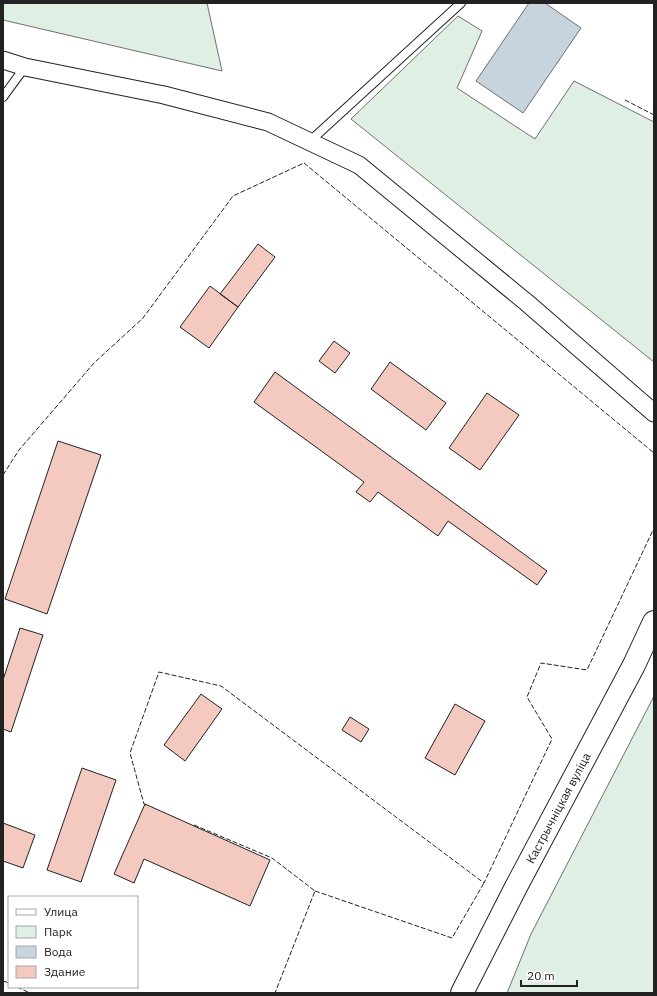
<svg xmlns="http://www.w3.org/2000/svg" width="657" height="996" font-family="'IBM Plex Sans',sans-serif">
	<rect width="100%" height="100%" fill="#fff"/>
	<path fill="#e0efe3" stroke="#6f6f6f" d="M3,3H207L222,71L3,20Z
		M458,16L482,31L457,88L535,139L574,81L654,122V362L351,119Z
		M654,696V993H507L531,934Z"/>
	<path fill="#c7d3dd" stroke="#6f6f6f" d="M529,3H545L581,28L523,113L476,81Z"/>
	<path fill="#f3c9c0" stroke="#222" d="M258,244L275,257L238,307L220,294Z
		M210,286L238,307L209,348L180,327Z
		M334,341L350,353L335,373L319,361Z
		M390,362L446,403L426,430L371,389Z
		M275,372L547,571L537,585L448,521L438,536L378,492L370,502L356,492L364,482L254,402Z
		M487,393L519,415L480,470L449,448Z
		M58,441L101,455L47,614L5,599Z
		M20,628L43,635L11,732L3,729V680Z
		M201,694L222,709L185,761L164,745Z
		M455,704L485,721L455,775L425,758Z
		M350,717L369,729L361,742L342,730Z
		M82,768L116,780L81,882L47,870Z
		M145,804L270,860L250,906L144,859L134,883L114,874Z
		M3,823L35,835L23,868L3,861Z"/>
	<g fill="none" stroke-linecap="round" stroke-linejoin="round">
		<g stroke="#222" stroke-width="10">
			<path id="lane" d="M3,97L25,67
				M309,142L461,3"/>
		</g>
		<g stroke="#222" stroke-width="19">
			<path id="street" d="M3,60L25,67L164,95L268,122L359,165L526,302L654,413"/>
		</g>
		<g stroke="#222" stroke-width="24">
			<path id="secondary" d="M462,993L516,887L634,665L654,622"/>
		</g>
		<use href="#lane" stroke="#fff" stroke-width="8"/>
		<use href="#street" stroke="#fff" stroke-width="17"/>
		<use href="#secondary" stroke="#fff" stroke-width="22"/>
		<path stroke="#222" stroke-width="1" stroke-dasharray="5 2" stroke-linecap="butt" d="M625,100L654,115
			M3,475L19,450L94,363L143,318L233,196L304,163L654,453
			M146,805L144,804L130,753L159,672L221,686L484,883L552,739L527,697L541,663L587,670L654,528
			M194,825L272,858L315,891L275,993
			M315,891L452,938L484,883
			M3,981L9,983
			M17,987L30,993"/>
	</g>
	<g text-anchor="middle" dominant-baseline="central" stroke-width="3" stroke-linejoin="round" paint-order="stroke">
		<g font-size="12" fill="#222" stroke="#fff">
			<text transform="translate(558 808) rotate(-62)">Кастрычніцкая вуліца</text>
		</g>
	</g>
	<rect width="657" height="996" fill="none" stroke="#222222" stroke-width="8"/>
	<rect x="8" y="896" width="130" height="92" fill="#ffffff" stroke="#a7a7a7"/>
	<rect x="16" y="909" width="20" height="6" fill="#ffffff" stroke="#a7a7a7"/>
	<text x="44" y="916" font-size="12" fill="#222222">Улица</text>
	<rect x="16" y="926" width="20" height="12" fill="#e0efe3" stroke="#a7a7a7"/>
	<text x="44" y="936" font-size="12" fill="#222222">Парк</text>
	<rect x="16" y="946" width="20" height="12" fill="#c7d3dd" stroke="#a7a7a7"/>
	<text x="44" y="956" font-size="12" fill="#222222">Вода</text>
	<rect x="16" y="966" width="20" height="12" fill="#f3c9c0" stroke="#a7a7a7"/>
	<text x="44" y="976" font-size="12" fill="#222222">Здание</text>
	<path d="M521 980v6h56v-6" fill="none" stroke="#222222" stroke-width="2"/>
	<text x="527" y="980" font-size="12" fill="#222222" stroke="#ffffff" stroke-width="3" paint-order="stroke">20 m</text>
</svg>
